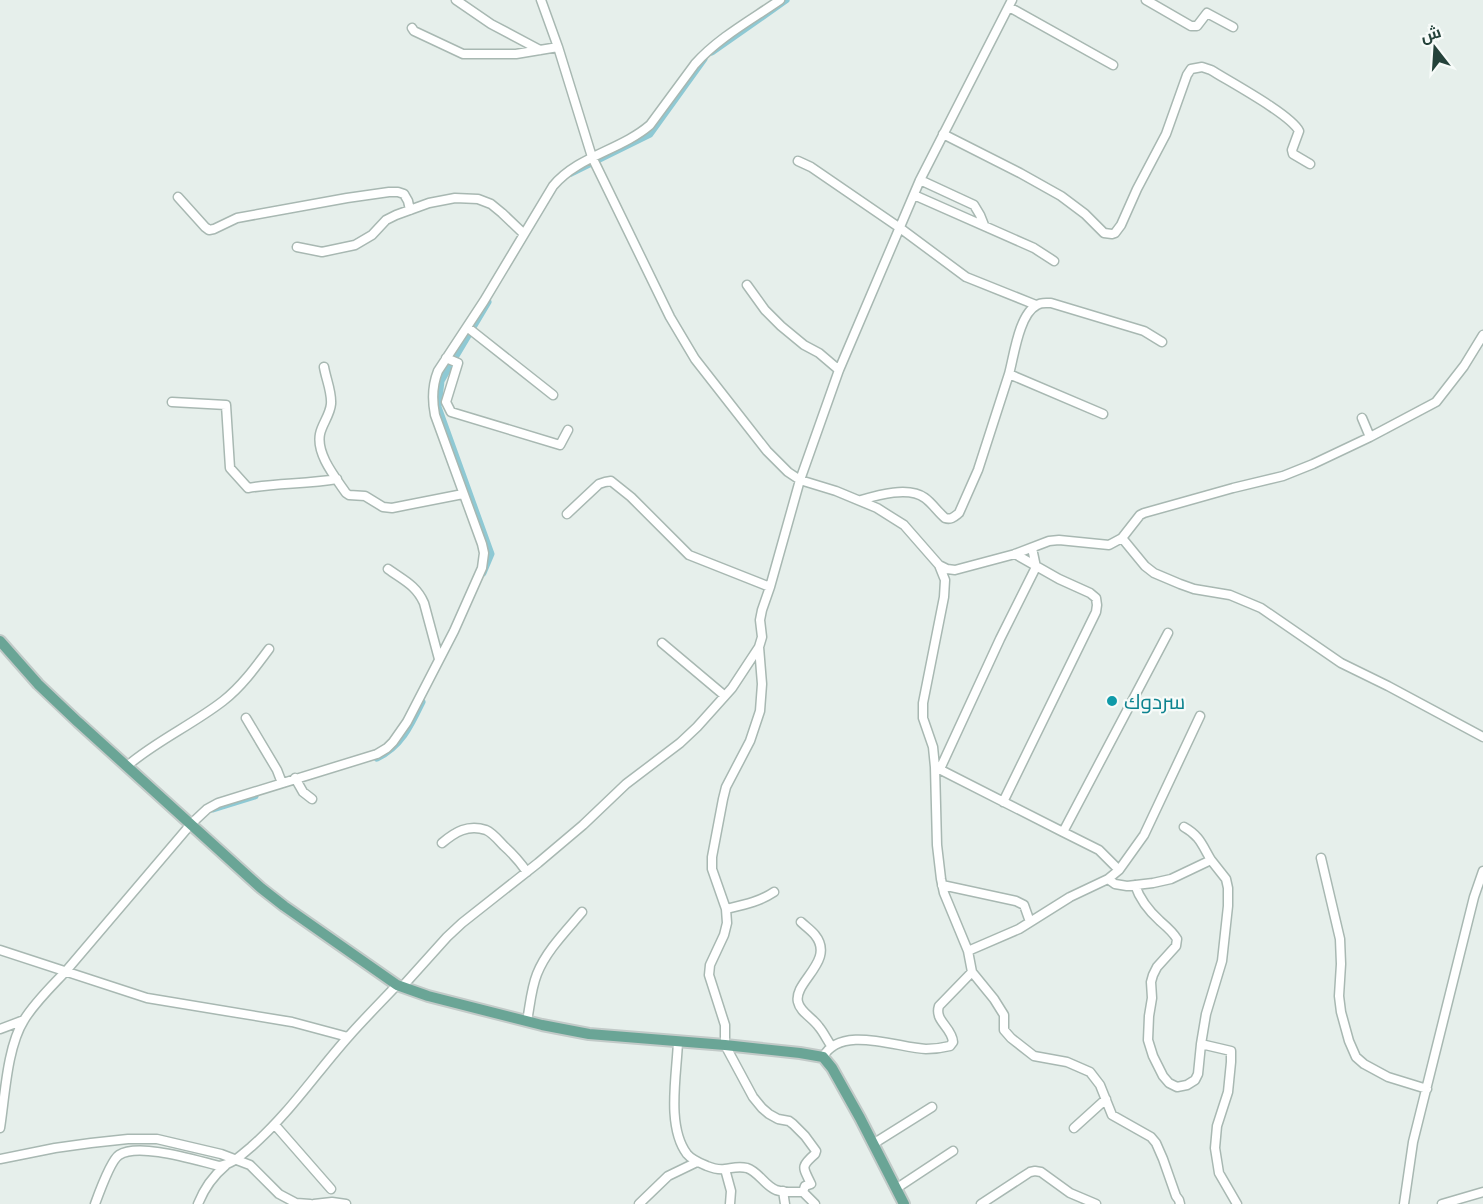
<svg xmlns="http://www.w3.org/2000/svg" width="1483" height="1204" font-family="'Open Sans',Cairo,sans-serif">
	<rect width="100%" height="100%" fill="#e6efeb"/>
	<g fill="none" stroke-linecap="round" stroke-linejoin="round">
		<path stroke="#8ec9d4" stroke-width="7" d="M712,52L786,0
			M571,173L650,134L704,59
			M483,573L491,554L438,407L441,381L488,302
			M377,758C401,747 411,725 422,702
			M213,809L255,796"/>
		<g stroke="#a8b8b2" stroke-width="11">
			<path id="minor" d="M456,0L491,24L540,50
				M541,0L558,47L592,157L670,317L695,359L767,451L788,472L800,480L836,491L877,508L904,525L939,565L945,580L944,597L923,703V718L933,747L935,767L1063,832L1168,633
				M1146,0L1191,26H1197L1207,13L1233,27
				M1009,7L1113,65
				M412,28L414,31L463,54H516L558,47
				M943,134L1020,173L1061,196L1085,214L1104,233L1112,234L1115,233L1121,225L1137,189L1166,134L1187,75L1191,69L1202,67L1211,70C1230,82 1290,114 1299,131L1292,150L1293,154L1310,164
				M798,161L811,167L900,228L966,277L1036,305
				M920,180L974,205L980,215L984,225
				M914,195L1034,248L1054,261
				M178,197L205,227L209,230L214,229L237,218L347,198L389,192H398L404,194L408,201L410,210
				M297,247L322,252L355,245L372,235L386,220L396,215L429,203L455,198L478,199L491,204L502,213L524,234
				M747,285L765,310L781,326L804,345L819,353L839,370
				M467,327L553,395
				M446,358L458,363L446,402L451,412L560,445L568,430
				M324,367C326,379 332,392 331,404C330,415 322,424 320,434C316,454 335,477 346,493L349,495L365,496L383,507L392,508L463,494
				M1009,374C1014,356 1019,314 1037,305C1041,302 1046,303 1051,303L1144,331L1162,342
				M172,402L226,405L230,468L248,488C277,483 307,484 337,479
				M1370,437L1436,402L1464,366L1483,335
				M861,500C878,495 909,486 925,498C932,503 938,512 945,518C951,520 954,517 959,513L978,470L1009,374L1103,414
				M567,514L599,484L605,482L611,481L631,497L689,555L770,587
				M1122,538L1145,566L1154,573L1180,584L1194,589L1230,595L1261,608L1341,663L1388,686L1483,737
				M939,565L947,569L955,570L1015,554L1049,541L1059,540L1109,545L1122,538L1140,515L1144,513L1233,488L1283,476L1313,464L1370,437L1362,418
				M388,569C403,580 416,585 424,603L439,659
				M662,643L725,696
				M759,647L762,684L760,711L750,741L726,787L723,799L712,857V869L726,909L727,923L724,935L710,965L709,975L725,1025V1045L753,1097L762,1108L769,1114L778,1119L789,1121L793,1124L805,1136L816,1151L815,1154C800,1167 803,1167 811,1184L805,1186L803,1192
				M246,718L277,770L282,783
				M127,766C156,741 192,725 223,701C241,687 255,668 269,649
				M935,767L937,845L941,879L944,893L968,951
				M940,769L1000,639L1036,567L1032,548
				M295,778L303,792L312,799
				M1003,802L1096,612L1097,605L1096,598L1090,593L1059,579L1015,554
				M1184,827C1200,836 1202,845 1211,860L1171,879L1153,883L1127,886L1115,884L1108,879L1119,870L1144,835L1200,716
				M1063,832L1099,850L1119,870
				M442,843C455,832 468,824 486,830C493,833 499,841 504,846C513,854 520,862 527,872
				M1321,858L1340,939L1341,964L1339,996L1341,1012L1349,1041L1356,1057L1364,1064L1388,1077L1427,1089
				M942,885L1016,901L1024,905L1030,922
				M1135,885C1140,900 1149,911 1160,921C1167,927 1173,932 1177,939L1176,946L1157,967L1153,975L1151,982L1152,998L1149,1016L1148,1040L1153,1056L1163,1076L1169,1083L1177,1087L1187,1085L1195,1080L1198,1074L1201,1044L1206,1014L1222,961L1228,906V888L1226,879L1211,860
				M726,909C743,905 759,902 774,892
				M801,922C805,926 811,930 815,935C836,961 793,982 798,1002C800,1012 813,1018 819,1027C824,1033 827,1040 832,1047
				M0,950L147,998L292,1022L348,1037
				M972,972L994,999L1004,1015V1030L1011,1038L1034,1056L1067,1062L1090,1072L1100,1085L1112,1115L1151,1137L1156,1143L1163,1159L1176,1196L1179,1200L1180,1204
				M402,987L447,937L462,923L538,863L583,825L626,784L680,743L697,727L732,688L759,647L762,637L760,620L762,610L770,587L800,480L839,370L920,180L1012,0
				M527,1021C530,1006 531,989 537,974C546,951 566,931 582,912
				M0,1029L24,1020
				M678,1041C677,1074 666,1126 687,1154C692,1160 700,1163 707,1166C712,1168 719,1170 725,1169C733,1168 738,1166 747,1168C759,1172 764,1185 776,1190C784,1193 795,1192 803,1192L815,1204
				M1201,1044L1231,1051V1062L1228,1092L1217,1126L1215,1148L1219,1173L1237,1204
				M823,1057C841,1024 898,1048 926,1049C934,1049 942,1048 950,1046L953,1042C952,1027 934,1021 939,1006L972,972L968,951L1019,929L1070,897L1108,879
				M275,1125L331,1189
				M0,1128C5,1096 7,1047 24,1020C35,1002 52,986 66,971L191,824L207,809L218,803L377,754L387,748L393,742L407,722L454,631L482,568L484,553L482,544L435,415C432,400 432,386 438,371L484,301L553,186C578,156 621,150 650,125L695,64C718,38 751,20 780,0
				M1074,1128L1106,1099
				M873,1144L932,1107
				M0,1159L55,1148L91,1143L128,1139H157L221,1154L250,1165L279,1194L296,1203L310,1204
				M725,1169L731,1191L730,1204
				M897,1188L953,1151
				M783,1191L785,1204
				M95,1204C99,1193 111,1160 119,1155C139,1142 198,1161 220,1166C233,1164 241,1155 251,1147C289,1114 316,1073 349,1036C364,1019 381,1002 397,985
				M198,1204C204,1189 213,1176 225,1166
				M314,1204L332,1202L346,1204
				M639,1204L668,1176L697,1162
				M981,1204L1030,1172L1035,1171L1041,1172L1070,1193L1096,1204
				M1404,1204L1413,1142L1474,897L1483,871
				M1442,1204L1483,1192"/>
		</g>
		<g stroke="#c2cac8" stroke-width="14">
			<path id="major" d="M0,641L38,684L78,722L261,888L284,906L397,985L428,996L542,1025L589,1034L725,1045L800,1053L823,1057L832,1068L860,1118L904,1204"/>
		</g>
		<use href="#minor" stroke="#fff" stroke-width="8"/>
		<use href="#major" stroke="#6aa596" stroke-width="10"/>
	</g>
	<circle fill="#0f9aa8" stroke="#f7fbf9" stroke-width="2" cx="1112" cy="701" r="6"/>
	<g text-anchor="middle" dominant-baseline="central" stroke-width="4.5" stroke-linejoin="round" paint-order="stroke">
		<g font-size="21" fill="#0d838f" stroke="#f7fbf9" text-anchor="start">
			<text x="1124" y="701">سردوك</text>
		</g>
	</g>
	<g transform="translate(1435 48) rotate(343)" stroke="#f7fbf9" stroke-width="4.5" paint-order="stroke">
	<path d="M0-4.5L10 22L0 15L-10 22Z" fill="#24423a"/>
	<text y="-9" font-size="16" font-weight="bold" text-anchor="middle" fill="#24423a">ش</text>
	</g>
</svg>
